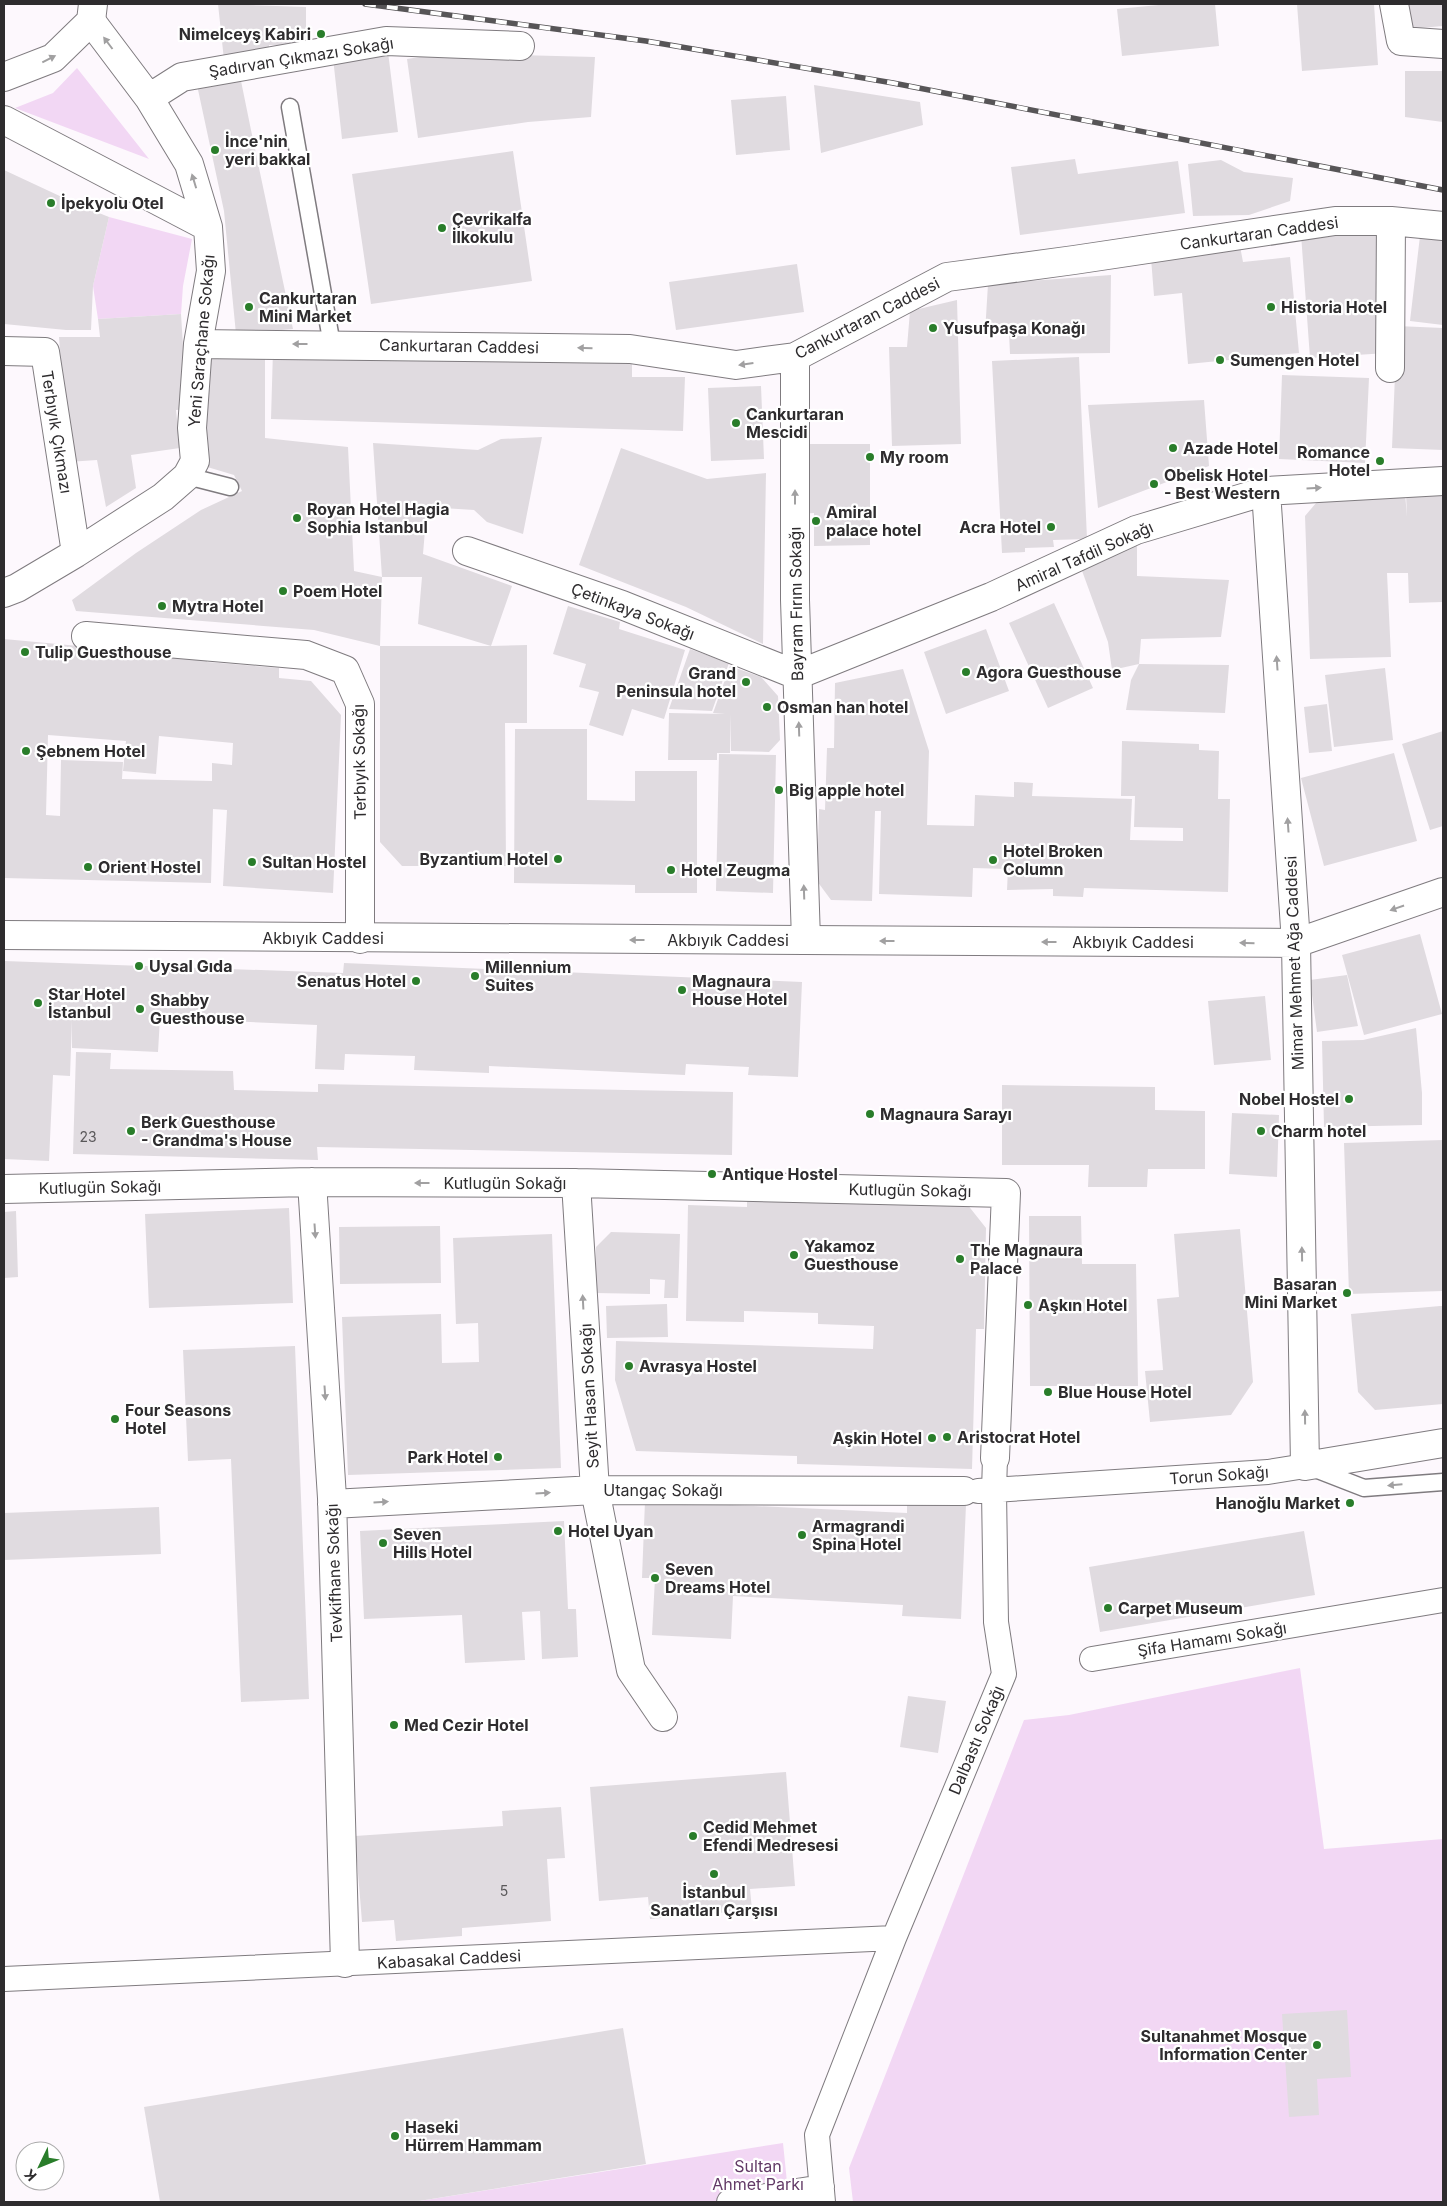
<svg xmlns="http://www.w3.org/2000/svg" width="1447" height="2206" font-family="Inter,sans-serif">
	<rect width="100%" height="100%" fill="#fdf8fd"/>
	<path fill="#f2d7f4" d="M77,68L149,159L15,108L53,93Z
		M109,217L192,239L183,286L181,314L98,319L93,286Z
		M1300,1668L1324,1849L1443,1839V2202H853L849,2168L1024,1720L1069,1715Z
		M783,2143L789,2202H413Z"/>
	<path fill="#e0dbe0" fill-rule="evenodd" d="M218,4L306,7V46L269,45V55L224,60Z
		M1169,4H1215L1219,46L1122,56L1117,9Z
		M1297,4H1374L1378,65L1302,71Z
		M1408,4H1443V26L1409,29Z
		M388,52L398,132L342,139L333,58Z
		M445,53L595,57L591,117L528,122L418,138L407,59Z
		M1405,71H1443V122L1405,117Z
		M240,76L251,130L293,329L236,334L224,211L197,85Z
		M814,85L920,102L923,125L821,153Z
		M786,96L790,150L736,155L731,100Z
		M513,151L532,281L371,304L352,174Z
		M1075,159L1078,174L1178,161L1185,213L1020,235L1011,167Z
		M1221,160L1244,172L1293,178L1290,201L1249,215L1193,216L1188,164Z
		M4,170L79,205L109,217L93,286L91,330H66L4,324Z
		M1379,229L1387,353L1310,358L1301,234Z
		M1420,236L1443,238V325L1410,321Z
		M1240,246L1243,262L1290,257L1299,353L1188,364L1182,293L1154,296L1151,258Z
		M797,264L804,312L676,330L669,282Z
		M1111,275L1110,353L1010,354L1009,333H985L988,284Z
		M957,300L961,444L892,446L889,347H907L910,311Z
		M181,314L187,409L176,410L180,448L131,455L136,488L106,507L97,460L68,462L59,337H100L98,319Z
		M1397,326L1443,328V450L1392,448Z
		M273,350L632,361V377H685L683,431L271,419Z
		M265,352V438L348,447L354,571L382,577L373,443L478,450L501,439L542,437L523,534L487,522L474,510L427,507L423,554L512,586L491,646L527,645V723H505L506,866H402L380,842V646H491L418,624L422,577H382L380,646L314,630L76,611L72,600L136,553L201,510L242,491L234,475L204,466L207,353Z
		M1079,357L1087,539L1053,540L1054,547L1025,548V552L1002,553L992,361Z
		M1282,375L1369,378L1365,463L1279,459Z
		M761,386L764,459L711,461L708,388Z
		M1204,400L1209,466L1098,508L1088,405Z
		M799,444H870V545L814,546V513L799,514Z
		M621,448L707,479L766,473L763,644L686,607L579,565Z
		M1443,491V602L1409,603L1408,573H1387L1391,657L1310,659L1305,516L1322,496L1405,493L1407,517L1406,493Z
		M1137,544V576L1229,580L1221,637L1141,639L1139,664L1112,670L1108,642L1081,568Z
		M1054,603L1093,688L1048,708L1009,623Z
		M568,606L620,622L619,629L685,650L664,719L632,709L623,736L589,725L599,692L579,687L586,664L553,654Z
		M986,629L1009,691L946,714L924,652Z
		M4,639L207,658V662L279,668V678L311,681L341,715L333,893L223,886L227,810L213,809L211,883L4,878ZM48,735L126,741L123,771L156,774L159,736L233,743L232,765L212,763V781L122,779L123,762L61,760L60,816L46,815Z
		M690,649L729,663L712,711L669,709Z
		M1139,664L1229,665L1225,713L1126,710L1131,680Z
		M730,666L761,677L778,696L780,740L769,752L731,751V714L730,753H717V760H668L669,713L725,714L713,713Z
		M1385,668L1393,740L1334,747L1325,675Z
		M903,669L929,751L927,825L974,826L975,795L1014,797V782L1033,783L1032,796L1132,799L1130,840L1183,841V828L1134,827L1135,796H1121L1122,741L1199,744V750L1219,751L1218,799H1230L1228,892L1084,888L1083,897L1053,896V889L1007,890L1008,869L973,868L972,897L879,894L881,811H875L872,901L831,900L817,881L819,809L825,810L827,748H834L835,683Z
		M1327,704L1332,751L1309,753L1304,707Z
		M515,729H587V800L635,801V771H697V893H635V885L514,883Z
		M1443,731V826L1430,830L1402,744Z
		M1394,753L1417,841L1324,866L1301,778Z
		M719,754L776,755L773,893L716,891Z
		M1420,934L1442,1014L1364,1035L1342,955Z
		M4,961L343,973L344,963L802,982L798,1077L748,1075L749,1067L686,1064L685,1075L489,1066V1073L414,1070L415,1056L345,1054L344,1070L315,1069L317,1025L160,1018L158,1052L72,1048V1020L70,1076L53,1075L49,1161L4,1159Z
		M1347,975L1358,1026L1317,1032L1310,980Z
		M1265,996L1271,1060L1214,1065L1208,1001Z
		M1416,1028L1422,1093V1125L1324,1127L1322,1041L1363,1040Z
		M76,1052L111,1053L110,1069L233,1071L234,1090L318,1092V1084L733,1092L732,1155L317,1147L318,1160L73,1154Z
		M1002,1085L1155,1087V1110L1205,1111V1169H1148L1147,1187H1088L1089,1165H1002Z
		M1232,1113L1279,1115L1277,1177L1229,1174Z
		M1443,1140V1291L1349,1294L1344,1143Z
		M747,1197L967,1204L986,1228L984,1329H976L972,1469L797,1464V1456L636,1451L615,1380L616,1341L873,1349L874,1326L818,1324V1313L744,1311V1322L686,1321L688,1205L747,1207Z
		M289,1208L293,1303L149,1308L145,1214Z
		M16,1211L18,1277L4,1278V1212Z
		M1029,1216H1081L1082,1264H1136L1138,1386H1030Z
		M440,1226L441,1283L340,1284L339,1227Z
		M1240,1229L1253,1382L1231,1415L1150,1422L1145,1371L1163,1370L1157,1299L1179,1297L1174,1234Z
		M611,1232L680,1234L678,1298H664L665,1280L650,1279V1294L595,1293L596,1247Z
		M552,1234L561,1468L348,1475L342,1317L441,1314L442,1363L479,1362L478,1323L456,1324L453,1238Z
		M667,1304L668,1337L607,1338L606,1306Z
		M1440,1306H1443V1404L1375,1410L1358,1392L1351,1314Z
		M295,1346L309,1699L241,1702L231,1459L188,1461L183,1350Z
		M645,1501L907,1513V1502L966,1505L961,1619L902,1616L903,1605L733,1596L731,1639L652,1635L655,1578H642Z
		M159,1507L161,1554L4,1560V1513Z
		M564,1521L568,1609H576L578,1657L542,1659L540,1611L522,1612L525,1660L465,1663L462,1615L364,1619L360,1531Z
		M1304,1531L1315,1595L1100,1632L1089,1567Z
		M908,1696L946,1701L938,1753L900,1747Z
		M786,1772L795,1886L750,1889L752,1910L650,1919L648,1897L599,1901L590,1787Z
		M561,1807L565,1858L547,1859L551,1921L462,1928V1936L396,1941L394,1920L362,1922L355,1836L503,1826L502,1811Z
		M1347,2010L1351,2077L1317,2079L1319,2115L1289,2117L1282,2014Z
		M623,2028L646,2164L413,2202H160L144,2107Z"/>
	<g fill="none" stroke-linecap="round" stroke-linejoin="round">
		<g stroke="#7f7b7f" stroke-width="19">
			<path id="service" d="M290,107L332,345
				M187,476L230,487
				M1310,1467L1364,1488L1443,1482"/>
		</g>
		<g stroke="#7f7b7f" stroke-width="26">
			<path id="pedestrian" d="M978,1491L1268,1472L1305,1466
				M1092,1659L1443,1600
				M4,1979L894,1938
				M729,2202L822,2187
				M823,2202L817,2135L894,1938L1004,1674L996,1622L994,1491L995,1458"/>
		</g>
		<g stroke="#7f7b7f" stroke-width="30">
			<path id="minor" d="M1394,4L1401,41L1443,44
				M149,98L182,77L386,41L520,46
				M4,120L208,227
				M198,344L630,349L736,365L795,357L947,277L1074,260L1335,221H1391L1443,226
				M4,351L45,352L76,553
				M795,357V600L806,940
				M1390,368L1391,221
				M1266,491L1296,943
				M467,551L622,605L797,675L991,597L1136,530L1266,491L1443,481
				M4,593L17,588L76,553L163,497L187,476L195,461L192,428L198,344L211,271L208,227L189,164L149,98L91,21
				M86,636L306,655L345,670L360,704V939
				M312,1182L332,1498L345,1963
				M576,1183L595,1490L631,1670L663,1717
				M4,1189L312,1182L576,1183L1006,1193L995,1458
				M332,1504L595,1490L964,1491"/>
		</g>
		<g stroke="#7f7b7f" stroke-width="30">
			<path id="tertiary" d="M4,77L53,58L91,21L93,4
				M4,935L1296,943L1443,892
				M1296,943L1305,1466L1443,1443"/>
		</g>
		<use href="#service" stroke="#fff" stroke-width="16"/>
		<use href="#pedestrian" stroke="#fff" stroke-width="24"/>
		<use href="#minor" stroke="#fff" stroke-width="28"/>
		<use href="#tertiary" stroke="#fff" stroke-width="28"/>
		<g stroke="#575557" stroke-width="5.5">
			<path id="rail" d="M365,4L646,41L893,83L1443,190"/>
		</g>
		<use href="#rail" stroke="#fff" stroke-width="4" stroke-dasharray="11" stroke-linecap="butt"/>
	</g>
	<defs><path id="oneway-solid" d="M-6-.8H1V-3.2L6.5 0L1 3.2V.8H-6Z" transform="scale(1.25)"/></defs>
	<g fill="#a1a0a1">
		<use href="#oneway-solid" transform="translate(108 43) rotate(-127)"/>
		<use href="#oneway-solid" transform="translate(49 59) rotate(-27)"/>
		<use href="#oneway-solid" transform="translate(194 181) rotate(-107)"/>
		<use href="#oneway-solid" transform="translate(300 344) rotate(-180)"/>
		<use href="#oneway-solid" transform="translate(585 348) rotate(-179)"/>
		<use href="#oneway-solid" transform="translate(746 364) rotate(172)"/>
		<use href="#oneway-solid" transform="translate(1314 488) rotate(-4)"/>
		<use href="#oneway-solid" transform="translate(795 497) rotate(-90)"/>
		<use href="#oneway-solid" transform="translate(1277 663) rotate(-94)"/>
		<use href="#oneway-solid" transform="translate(799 729) rotate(-92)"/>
		<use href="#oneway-solid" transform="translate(1288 825) rotate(-94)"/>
		<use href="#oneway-solid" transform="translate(804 892) rotate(-92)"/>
		<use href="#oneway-solid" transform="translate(1397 908) rotate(161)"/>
		<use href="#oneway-solid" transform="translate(637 940) rotate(-180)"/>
		<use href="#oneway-solid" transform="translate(887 941) rotate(-180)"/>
		<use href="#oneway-solid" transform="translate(1049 942) rotate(-180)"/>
		<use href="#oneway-solid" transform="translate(1247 943) rotate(-179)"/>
		<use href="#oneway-solid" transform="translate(422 1183) rotate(-180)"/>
		<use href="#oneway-solid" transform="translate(315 1231) rotate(86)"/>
		<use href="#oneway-solid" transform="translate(1302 1254) rotate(-91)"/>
		<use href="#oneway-solid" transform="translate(583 1302) rotate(-93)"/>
		<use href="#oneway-solid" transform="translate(325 1393) rotate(86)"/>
		<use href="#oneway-solid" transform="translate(1305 1417) rotate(-91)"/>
		<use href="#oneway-solid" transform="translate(1395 1485) rotate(175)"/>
		<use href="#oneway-solid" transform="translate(543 1493) rotate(-3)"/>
		<use href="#oneway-solid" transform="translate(381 1502) rotate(-3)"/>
	</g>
	<g fill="#297d2a" stroke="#fff" stroke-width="2">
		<circle cx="321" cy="34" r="5"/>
		<circle cx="215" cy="150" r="5"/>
		<circle cx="51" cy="203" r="5"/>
		<circle cx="442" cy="228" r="5"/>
		<circle cx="249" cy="307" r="5"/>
		<circle cx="1271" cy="307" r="5"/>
		<circle cx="933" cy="328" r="5"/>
		<circle cx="1220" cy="360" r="5"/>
		<circle cx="736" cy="423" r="5"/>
		<circle cx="1173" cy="448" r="5"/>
		<circle cx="870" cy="457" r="5"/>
		<circle cx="1380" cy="461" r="5"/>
		<circle cx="1154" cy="484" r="5"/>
		<circle cx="297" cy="518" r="5"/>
		<circle cx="816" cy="521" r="5"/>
		<circle cx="1051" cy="527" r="5"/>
		<circle cx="283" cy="591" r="5"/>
		<circle cx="162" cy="606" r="5"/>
		<circle cx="25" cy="652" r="5"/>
		<circle cx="966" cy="672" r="5"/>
		<circle cx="746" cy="682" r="5"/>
		<circle cx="767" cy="707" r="5"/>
		<circle cx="26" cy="751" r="5"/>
		<circle cx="779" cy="790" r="5"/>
		<circle cx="558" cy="859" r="5"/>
		<circle cx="993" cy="860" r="5"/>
		<circle cx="252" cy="862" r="5"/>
		<circle cx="88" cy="867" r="5"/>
		<circle cx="671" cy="870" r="5"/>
		<circle cx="139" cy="966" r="5"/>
		<circle cx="475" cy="976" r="5"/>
		<circle cx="416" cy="981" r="5"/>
		<circle cx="682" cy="990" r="5"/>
		<circle cx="38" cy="1003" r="5"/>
		<circle cx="140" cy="1009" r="5"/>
		<circle cx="1349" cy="1099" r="5"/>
		<circle cx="870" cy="1114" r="5"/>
		<circle cx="131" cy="1131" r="5"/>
		<circle cx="1261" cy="1131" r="5"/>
		<circle cx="712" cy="1174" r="5"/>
		<circle cx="794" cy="1255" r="5"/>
		<circle cx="960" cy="1259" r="5"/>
		<circle cx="1347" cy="1293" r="5"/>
		<circle cx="1028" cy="1305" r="5"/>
		<circle cx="629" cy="1366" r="5"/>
		<circle cx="1048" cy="1392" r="5"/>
		<circle cx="115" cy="1419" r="5"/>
		<circle cx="947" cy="1437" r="5"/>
		<circle cx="932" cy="1438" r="5"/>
		<circle cx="498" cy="1457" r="5"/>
		<circle cx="1350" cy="1503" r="5"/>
		<circle cx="558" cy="1531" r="5"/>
		<circle cx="802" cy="1535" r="5"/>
		<circle cx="383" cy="1543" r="5"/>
		<circle cx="655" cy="1578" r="5"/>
		<circle cx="1108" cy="1608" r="5"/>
		<circle cx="394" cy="1725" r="5"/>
		<circle cx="693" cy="1836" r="5"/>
		<circle cx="714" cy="1874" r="5"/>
		<circle cx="1317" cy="2045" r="5"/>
		<circle cx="395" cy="2136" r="5"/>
	</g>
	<g text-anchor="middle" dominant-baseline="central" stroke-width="4.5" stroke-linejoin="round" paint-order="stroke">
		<g font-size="14" fill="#5a585a">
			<text x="88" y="1136">23</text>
			<text x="504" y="1890">5</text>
		</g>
		<g font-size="16" font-weight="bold" fill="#2e2c2e" stroke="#fff" text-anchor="start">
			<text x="311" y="34" text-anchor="end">Nimelceyş Kabiri</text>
			<text x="225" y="141">İnce'nin<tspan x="225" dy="18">yeri bakkal</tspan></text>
			<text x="61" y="203">İpekyolu Otel</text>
			<text x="452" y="219">Çevrikalfa<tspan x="452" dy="18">İlkokulu</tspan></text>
			<text x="259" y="298">Cankurtaran<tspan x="259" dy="18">Mini Market</tspan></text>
			<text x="1281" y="307">Historia Hotel</text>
			<text x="943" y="328">Yusufpaşa Konağı</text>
			<text x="1230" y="360">Sumengen Hotel</text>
			<text x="746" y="414">Cankurtaran<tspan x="746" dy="18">Mescidi</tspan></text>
			<text x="1183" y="448">Azade Hotel</text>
			<text x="1370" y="452" text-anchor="end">Romance<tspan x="1370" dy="18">Hotel</tspan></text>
			<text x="880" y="457">My room</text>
			<text x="1164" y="475">Obelisk Hotel<tspan x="1164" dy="18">- Best Western</tspan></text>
			<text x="307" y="509">Royan Hotel Hagia<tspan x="307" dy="18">Sophia Istanbul</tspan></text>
			<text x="826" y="512">Amiral<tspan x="826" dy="18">palace hotel</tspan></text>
			<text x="1041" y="527" text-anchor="end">Acra Hotel</text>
			<text x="293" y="591">Poem Hotel</text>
			<text x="172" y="606">Mytra Hotel</text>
			<text x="35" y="652">Tulip Guesthouse</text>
			<text x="976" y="672">Agora Guesthouse</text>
			<text x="736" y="673" text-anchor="end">Grand<tspan x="736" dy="18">Peninsula hotel</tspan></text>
			<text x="777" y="707">Osman han hotel</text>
			<text x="36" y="751">Şebnem Hotel</text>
			<text x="789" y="790">Big apple hotel</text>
			<text x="1003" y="851">Hotel Broken<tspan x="1003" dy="18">Column</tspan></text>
			<text x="548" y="859" text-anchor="end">Byzantium Hotel</text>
			<text x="262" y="862">Sultan Hostel</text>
			<text x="98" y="867">Orient Hostel</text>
			<text x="681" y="870">Hotel Zeugma</text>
			<text x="149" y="966">Uysal Gıda</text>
			<text x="485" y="967">Millennium<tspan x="485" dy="18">Suites</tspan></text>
			<text x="406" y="981" text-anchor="end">Senatus Hotel</text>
			<text x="692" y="981">Magnaura<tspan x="692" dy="18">House Hotel</tspan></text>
			<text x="48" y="994">Star Hotel<tspan x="48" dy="18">İstanbul</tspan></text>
			<text x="150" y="1000">Shabby<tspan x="150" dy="18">Guesthouse</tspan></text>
			<text x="1339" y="1099" text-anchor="end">Nobel Hostel</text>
			<text x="880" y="1114">Magnaura Sarayı</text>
			<text x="141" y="1122">Berk Guesthouse<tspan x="141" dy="18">- Grandma's House</tspan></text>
			<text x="1271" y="1131">Charm hotel</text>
			<text x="722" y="1174">Antique Hostel</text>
			<text x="804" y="1246">Yakamoz<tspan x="804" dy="18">Guesthouse</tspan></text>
			<text x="970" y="1250">The Magnaura<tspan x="970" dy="18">Palace</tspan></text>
			<text x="1337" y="1284" text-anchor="end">Basaran<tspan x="1337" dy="18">Mini Market</tspan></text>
			<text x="1038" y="1305">Aşkın Hotel</text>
			<text x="639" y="1366">Avrasya Hostel</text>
			<text x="1058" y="1392">Blue House Hotel</text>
			<text x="125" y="1410">Four Seasons<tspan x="125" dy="18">Hotel</tspan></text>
			<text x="957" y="1437">Aristocrat Hotel</text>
			<text x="922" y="1438" text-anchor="end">Aşkin Hotel</text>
			<text x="488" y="1457" text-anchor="end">Park Hotel</text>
			<text x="1340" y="1503" text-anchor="end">Hanoğlu Market</text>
			<text x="812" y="1526">Armagrandi<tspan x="812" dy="18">Spina Hotel</tspan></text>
			<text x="568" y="1531">Hotel Uyan</text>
			<text x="393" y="1534">Seven<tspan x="393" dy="18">Hills Hotel</tspan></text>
			<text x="665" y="1569">Seven<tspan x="665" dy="18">Dreams Hotel</tspan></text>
			<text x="1118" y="1608">Carpet Museum</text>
			<text x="404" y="1725">Med Cezir Hotel</text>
			<text x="703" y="1827">Cedid Mehmet<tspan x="703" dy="18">Efendi Medresesi</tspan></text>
			<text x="714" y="1892" text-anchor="middle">İstanbul<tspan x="714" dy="18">Sanatları Çarşısı</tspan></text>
			<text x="1307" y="2036" text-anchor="end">Sultanahmet Mosque<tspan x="1307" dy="18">Information Center</tspan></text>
			<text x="405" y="2127">Haseki<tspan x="405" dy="18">Hürrem Hammam</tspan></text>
		</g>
		<g font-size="16" fill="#2e2c2e" stroke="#fff">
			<text transform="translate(301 57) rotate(-9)">Şadırvan Çıkmazı Sokağı</text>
			<text transform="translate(1259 233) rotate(-8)">Cankurtaran Caddesi</text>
			<text transform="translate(867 318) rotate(-27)">Cankurtaran Caddesi</text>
			<text transform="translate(201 341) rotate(-85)">Yeni Saraçhane Sokağı</text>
			<text transform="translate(459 346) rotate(1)">Cankurtaran Caddesi</text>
			<text transform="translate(57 432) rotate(81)">Terbıyık Çıkmazı</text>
			<text transform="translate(1084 556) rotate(-24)">Amiral Tafdil Sokağı</text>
			<text transform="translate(796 604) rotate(-91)">Bayram Fırını Sokağı</text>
			<text transform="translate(633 611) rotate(21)">Çetinkaya Sokağı</text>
			<text transform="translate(359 762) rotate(-91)">Terbıyık Sokağı</text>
			<text x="323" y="938">Akbıyık Caddesi</text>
			<text x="728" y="940">Akbıyık Caddesi</text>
			<text x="1133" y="942">Akbıyık Caddesi</text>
			<text transform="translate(1294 963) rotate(-92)">Mimar Mehmet Ağa Caddesi</text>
			<text x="505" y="1183">Kutlugün Sokağı</text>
			<text transform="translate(100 1187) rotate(-1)">Kutlugün Sokağı</text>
			<text transform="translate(910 1190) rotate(1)">Kutlugün Sokağı</text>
			<text transform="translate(589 1396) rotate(-93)">Seyit Hasan Sokağı</text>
			<text transform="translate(1219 1475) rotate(-4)">Torun Sokağı</text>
			<text x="663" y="1490">Utangaç Sokağı</text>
			<text transform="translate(334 1573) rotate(-92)">Tevkifhane Sokağı</text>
			<text transform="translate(1212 1639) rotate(-9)">Şifa Hamamı Sokağı</text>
			<text transform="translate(976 1740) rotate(-67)">Dalbastı Sokağı</text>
			<text transform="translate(449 1959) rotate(-3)">Kabasakal Caddesi</text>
		</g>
		<g font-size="16" fill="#623a66" stroke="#fff">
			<text x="758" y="2166">Sultan<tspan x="758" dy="18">Ahmet Parkı</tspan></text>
		</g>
	</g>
	<rect width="1447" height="2206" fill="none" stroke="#2e2c2e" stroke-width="10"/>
	<g transform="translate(40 2166) rotate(227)"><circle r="24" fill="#ffffff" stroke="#ababab"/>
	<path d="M0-4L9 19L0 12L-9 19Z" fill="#297d2a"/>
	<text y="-8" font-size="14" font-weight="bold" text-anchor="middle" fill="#2e2c2e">K</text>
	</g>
</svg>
